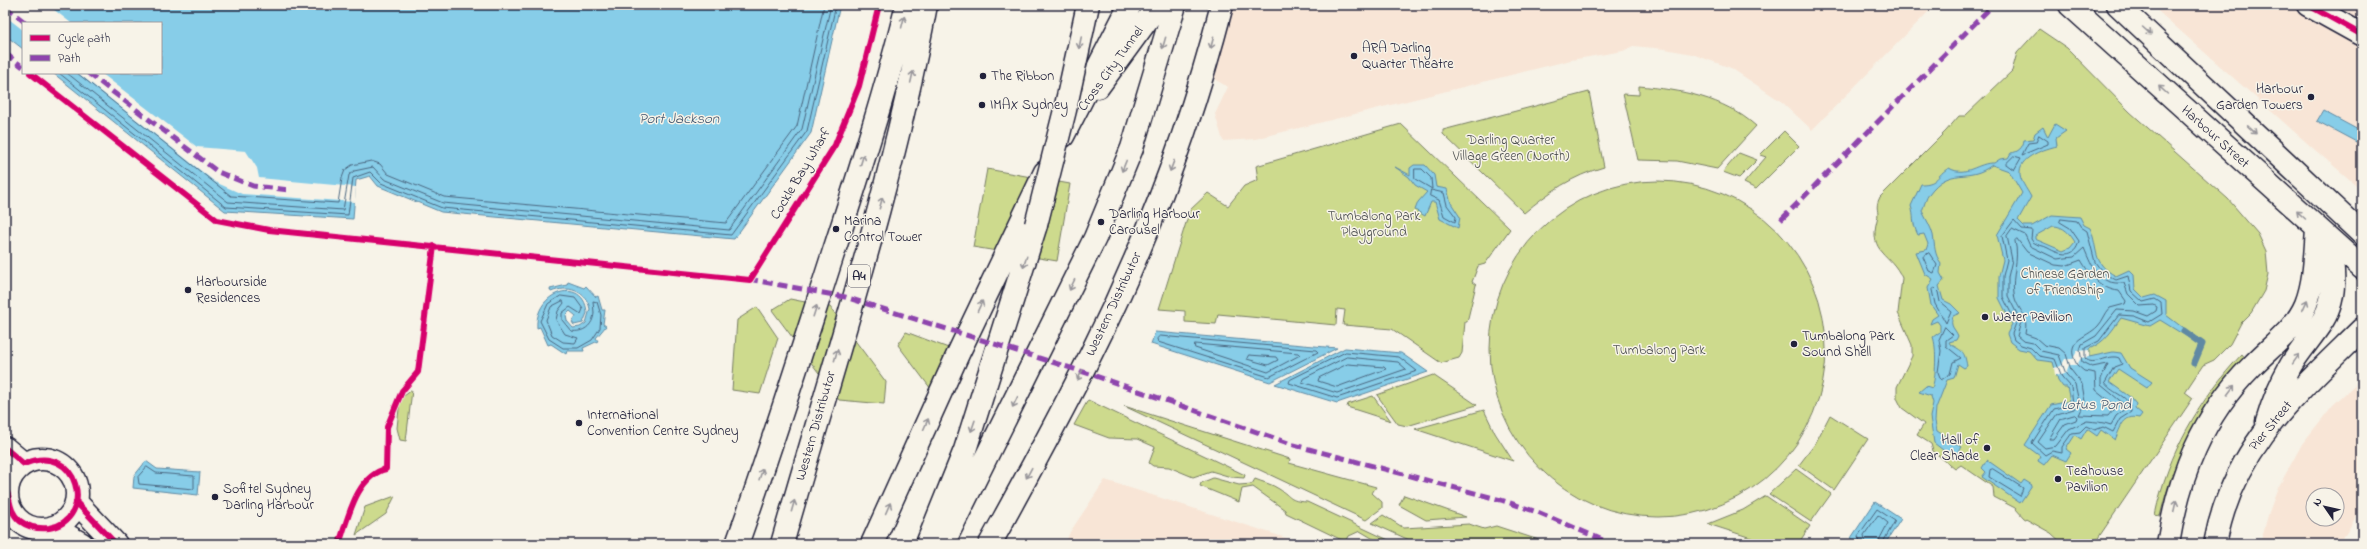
<svg xmlns="http://www.w3.org/2000/svg" width="2367" height="549" font-family="'Indie Flower',sans-serif">
	<rect width="100%" height="100%" fill="#f7f3e8"/>
	<filter id="ink" filterUnits="userSpaceOnUse"><feTurbulence type="fractalNoise" baseFrequency=".025" numOctaves="2"/><feDisplacementMap in="SourceGraphic" scale="8" xChannelSelector="R" yChannelSelector="G"/><feConvolveMatrix kernelMatrix="1 2 1 2 8 2 1 2 1" color-interpolation-filters="sRGB"/></filter>
	<g filter="url(#ink)">
		<path fill="#f8e5d6" fill-rule="evenodd" d="M1220,5H1935L1812,130L1782,102L1731,68L1692,54L1665,49L1633,46L1623,51L1571,60L1255,139L1223,141L1215,114L1228,87L1200,71Z
			M2151,5H2362V190L2315,150Z
			M2362,378V506L2347,532L2339,544H2260L2269,512L2278,488L2302,444L2333,405ZM2313,495H2337V519H2313Z
			M1105,480L1305,544H1065L1070,532Z"/>
		<path fill="#cdda8d" stroke="#787e64" d="M2039,29L2067,48L2130,112L2228,199L2258,234L2266,251L2268,274L2264,291L2251,313L2241,323L2230,344L2214,360L2203,365L2185,392L2193,398L2094,544H2063L2051,533L2024,518L2015,508L1994,497L1993,487L1961,465L1955,469L1933,451L1931,444L1917,435L1924,424L1902,408L1897,398V387L1912,356V345L1898,313L1902,278C1891,252 1868,254 1877,220C1880,210 1874,209 1880,197L1946,131L1959,116H1965L2012,71L2017,53Z
			M1639,86C1681,90 1723,97 1756,126L1717,169L1677,161L1638,160L1623,94L1639,95Z
			M1589,92L1604,167C1572,176 1549,192 1524,213L1443,134V130Z
			M1401,124L1510,229L1485,264L1478,266L1472,282L1476,285L1467,322H1465L1462,353L1459,358L1441,363L1392,329L1343,325L1345,310L1337,309L1336,325L1218,314L1216,324L1185,322V311L1159,309L1190,210L1208,193L1228,206L1244,186L1258,180L1256,166Z
			M1784,131L1799,146L1756,189L1744,183L1766,157L1760,155Z
			M1739,153L1757,160L1739,178L1723,172Z
			M987,169L1070,184L1057,261L973,247Z
			M1490 349a168 168 0 1 1 336 0a168 168 0 1 1-336 0Z
			M790,299L830,307L886,382L884,404L839,400L772,310Z
			M757,307L778,338L760,394L732,390L737,320Z
			M906,332L951,349L931,389L898,345Z
			M2242,354L2245,358C2199,405 2176,452 2160,516L2155,515C2168,453 2199,400 2242,354Z
			M1433,375L1477,405L1407,426L1398,424L1377,395Z
			M412,390L406,441L400,440L397,428L400,399Z
			M1373,396L1391,421L1347,407L1348,404Z
			M1088,400L1245,475L1244,478L1231,477L1211,471L1193,477L1169,467L1153,466L1149,463L1155,447L1137,439L1109,438L1074,425Z
			M1124,406L1290,459L1289,463L1376,487L1372,493L1382,502V508L1366,520Z
			M1484,410L1495,433L1513,461L1415,429Z
			M1830,415L1868,439L1834,490L1799,465L1815,444Z
			M1796,469L1831,494L1811,522L1769,494Z
			M1213,478L1239,485L1252,484L1255,479C1262,482 1272,484 1279,489C1292,497 1288,501 1307,502L1397,544H1382L1360,531L1349,536L1346,542L1286,513L1285,510L1253,487L1242,489L1239,502L1200,486L1201,483Z
			M1404,495L1466,517L1426,520L1399,505Z
			M395,496L386,514L356,535L365,507Z
			M1766,496L1810,526L1798,544H1770L1708,524L1743,510Z
			M1383,515L1404,528L1469,524L1484,529L1496,526L1551,544H1418L1372,523Z"/>
		<path fill="#87cde8" stroke="#5f89a3" fill-rule="evenodd" d="M5,5H840L811,133L734,239L441,212L378,186L370,176L356,180L353,219L225,211L53,73H161V23H23V49L5,35Z
			M2323,111L2362,132V145L2317,121Z
			M2055,124L2066,131L2056,138L2057,146C2045,149 2021,156 2020,171C2019,180 2027,189 2031,197L2018,220L2024,226H2032L2052,215L2080,217L2084,225L2090,228C2099,249 2091,263 2116,276L2129,270L2134,275L2135,289L2144,298L2155,295L2166,301V315L2191,334L2189,338L2160,320L2150,326L2121,318C2111,332 2105,342 2089,349V357L2113,352L2121,353L2130,368L2152,382L2147,388L2118,369L2109,382L2130,397L2136,404L2135,408L2142,414L2139,418C2123,414 2121,427 2115,440L2101,430L2097,436L2087,429L2081,439L2075,435L2066,449L2071,453L2066,461L2052,455L2044,465L2038,461L2040,456L2025,445L2051,405L2070,401L2067,387H2063L2058,380L2053,362L2037,360L2029,351L2019,349L2010,342L2007,334L2012,324L1999,298V276L2003,260L1997,235L2022,193L2009,171L1992,165C1968,184 1950,165 1929,194C1926,198 1924,206 1922,211C1926,219 1931,227 1933,235C1935,246 1934,254 1941,263L1940,273L1944,280L1939,286L1943,300L1951,304L1960,313L1953,316C1949,327 1955,328 1958,336L1956,340L1949,342L1950,344C1964,352 1964,351 1967,366L1964,368L1958,364L1954,378L1947,380L1936,408L1935,421L1937,431L1962,447L1957,454L1951,450L1948,454L1934,443L1930,417L1933,403L1931,396L1919,392L1926,386L1932,388C1936,379 1937,347 1933,337L1940,332V325L1937,321L1930,324L1932,319L1938,315L1931,305L1928,288L1933,279L1925,274L1916,252L1926,250L1928,244L1924,234L1918,235C1911,221 1915,218 1911,206L1921,184C1939,184 1936,175 1949,168C1966,178 1978,162 1994,163L2000,159L2008,158L2011,153C2018,152 2023,148 2024,140L2033,139L2035,133L2043,127L2048,137ZM2053,226C2064,226 2070,234 2075,242L2070,248L2063,251L2035,239V236Z
			M1414,165H1425L1434,175L1436,187L1447,189L1451,203L1460,217L1458,228L1440,219L1435,202H1431L1425,216L1415,210L1418,202L1427,192L1415,185L1409,177L1395,167L1410,175V168Z
			M568,282L584,288L586,286L596,297L598,296L602,310H605L603,324L606,326L596,338L598,341L583,348L584,351H567L566,354L551,344L548,345L540,327L537,328C534,290 585,276 587,313L583,323L574,325L572,322L576,316L570,311L566,315L567,321L573,328L580,327L586,323L590,309C586,290 568,285 551,292L550,289L567,285Z
			M1155,332L1337,348L1270,382L1151,344Z
			M1345,348L1401,353L1428,372L1337,403L1275,384Z
			M1987,460L2021,484L2024,480L2032,485L2020,503L1982,477L1986,472L1982,468Z
			M146,461L157,469L200,472L198,495L133,488L134,476Z
			M1875,502L1901,519L1885,544H1860L1851,538Z"/>
		<path fill="#f7f3e8" d="M5,5H48L71,23H23V30L5,16Z
			M78,73H101L197,147L246,151L257,168L259,178L356,187L355,202L242,194L215,182Z
			M2089,350V357L2081,358L2077,365H2069L2066,373L2055,375L2054,368L2061,366L2065,359H2073L2077,351Z"/>
		<g fill="none" stroke-linecap="round" stroke-linejoin="round">
			<path stroke="#4a6680" stroke-width="1" d="M59,73L226,207L348,215L353,178L370,172L381,183L442,208L731,235L807,131L836,5
				M67,73L228,202L343,210L349,175L354,171L373,167L384,179L443,203L729,230L802,129L831,5
				M77,73L231,196L338,203L342,178L345,170L352,165L371,161L380,164L388,174L444,197L726,223L797,126L824,5
				M2039,135L2048,141V144L2022,155L2028,143L2036,142Z
				M2014,156L2021,158L2014,170L2006,164Z
				M1415,169H1422L1431,178L1432,189L1415,179Z
				M1431,190L1444,193L1447,205L1456,217L1455,222L1444,216L1439,200L1430,196Z
				M2061,219L2077,221L2081,227L2087,231L2095,262L2103,273L2116,280L2128,276L2131,291L2143,302L2155,299L2161,303L2162,314L2149,322L2134,316L2119,315L2099,341L2085,348V358C2093,368 2109,353 2119,358L2122,364L2114,367L2105,383C2113,395 2131,395 2131,412L2120,419L2113,432L2103,427L2095,430L2086,426L2080,432L2072,433L2062,447V453L2052,451L2045,455L2032,443L2054,409L2073,404L2071,387L2062,377L2055,359L2039,356L2031,348L2021,345L2014,340L2012,334L2016,323L2003,297V276L2007,260L2002,236L2014,220L2022,229L2032,230L2031,239L2033,242C2038,246 2043,245 2048,248C2060,255 2075,259 2079,241L2070,228L2060,222Z
				M2012,229L2025,235L2030,246L2057,259L2074,257L2084,248C2093,269 2098,285 2124,283L2128,294L2140,306L2154,305L2157,307L2156,311L2148,316L2134,311L2117,310L2096,336L2082,344L2080,350L2082,362L2092,367L2108,364L2101,379V385L2124,404L2126,408L2116,416L2111,425C2103,422 2096,422 2087,421L2069,429L2056,446L2045,448L2038,442L2057,414L2074,409L2079,402L2075,384L2066,374L2059,355L2041,351L2033,343L2023,341L2017,336L2021,322L2008,296V277L2012,260L2007,236Z
				M2017,239L2027,252L2055,265L2065,266L2081,260C2090,275 2100,289 2119,291L2126,301L2125,304L2110,308C2105,313 2103,321 2098,326C2086,339 2063,339 2077,365L2084,371L2095,373L2096,390L2116,406L2108,416L2079,415L2085,402L2082,384L2071,370L2066,354L2059,348L2044,345L2036,338L2025,334C2029,311 2017,312 2014,294C2011,275 2020,261 2015,241Z
				M1929,253L1937,265L1934,273L1929,271L1923,257Z
				M1934,288L1938,292L1940,302L1951,311L1946,323L1935,304L1932,290Z
				M561,296L575,298L583,309L581,314L570,307L562,313V320L571,331C583,333 593,326 594,313C594,309 593,305 593,301L597,302L601,315L600,328L592,340L578,348H563L549,339L540,321L548,304Z
				M563,301L564,303L558,311L556,320L565,334L578,338L575,343L563,342L552,335L546,320L551,307Z
				M1945,327L1953,335L1946,340V346L1961,358L1953,362L1950,374L1941,380L1938,372L1941,351L1939,340Z
				M1160,336L1316,350L1318,352L1269,377L1158,342L1157,339Z
				M1195,344L1298,353L1300,355L1268,372L1195,348Z
				M1346,352L1399,357L1417,371L1337,398L1289,383L1290,380Z
				M1249,355L1276,357L1278,360L1268,365L1247,359Z
				M1347,357L1398,362L1406,369L1337,393L1302,382L1303,379Z
				M1348,364L1384,367L1386,369L1337,387L1318,381L1319,378Z
				M2075,415L2077,417L2076,420L2065,424L2054,439H2049L2061,419Z
				M147,467L156,473L194,476V489L139,484L138,477Z
				M1993,469L2023,488L2020,496L1989,477L1990,470Z
				M1861,544L1858,536L1877,509L1895,521L1882,544
				M1866,544L1864,535L1878,515L1888,523L1877,544"/>
			<path stroke="#5f89a3" stroke-width="7" d="M2184,331L2202,344L2194,363"/>
			<g stroke="#22223b" stroke-width="25">
				<path id="minor" d="M2308,5L2362,35"/>
			</g>
			<g stroke="#22223b" stroke-width="25">
				<path id="tertiary" d="M5,448L24,464
					M7 494a35 35 0 1 1 70 0a35 35 0 1 1-70 0Z
					M76,502L116,544
					M53,527L82,544"/>
			</g>
			<g stroke="#22223b" stroke-width="25">
				<path id="secondary" d="M2070,5L2362,268
					M2118,5L2362,234
					M2267,422C2273,401 2280,384 2291,365C2300,350 2313,336 2323,320C2337,297 2337,257 2321,235
					M2168,544C2179,475 2202,416 2252,366C2270,347 2296,329 2306,304C2315,281 2315,254 2317,229
					M2215,544C2233,447 2295,395 2362,329"/>
			</g>
			<g stroke="#22223b" stroke-width="25">
				<path id="motorway" d="M1098,87L1158,5
					M1063,136L1130,5
					M737,544C771,449 801,353 832,257C859,174 886,90 907,5
					M782,544C833,365 892,188 926,5
					M872,544L958,354L1045,172
					M927,544L965,450L1036,225
					M943,544L1095,238L1132,148L1175,5
					M990,544C1025,480 1060,417 1092,352C1147,242 1191,125 1222,5"/>
			</g>
			<use href="#minor" stroke="#f7f3e8" stroke-width="22"/>
			<use href="#tertiary" stroke="#f7f3e8" stroke-width="22"/>
			<use href="#secondary" stroke="#f7f3e8" stroke-width="22"/>
			<use href="#motorway" stroke="#f7f3e8" stroke-width="22"/>
			<path stroke="#22223b" stroke-width="1" d="M5,542L7,544"/>
			<g stroke="#22223b" stroke-width="25" stroke-linecap="butt">
				<path id="motorway-bridge" d="M1036,225L1065,110L1088,5"/>
			</g>
			<use href="#motorway-bridge" stroke="#f7f3e8" stroke-width="22"/>
			<path stroke="#8e44ad" stroke-width="5" stroke-dasharray="10 5" stroke-linecap="butt" d="M5,7L26,23
				M5,53L23,67
				M88,73L218,172L253,186L290,190
				M1781,220L1993,5
				M748,279L845,297L1090,374L1294,445L1501,500L1540,513L1612,544"/>
			<g stroke="#f7f3e8" stroke-width="8">
				<path id="cycleway" d="M2308,5L2362,35
					M30,73L217,220L269,230L750,280L835,145L859,86L879,5
					M5,448L24,464C79,440 97,520 49,528C39,529 28,527 20,521C7,510 11,495 5,489
					M76,502L116,544
					M339,544C348,519 356,476 386,469L387,427L402,391L418,372L434,246"/>
			</g>
			<use href="#cycleway" stroke="#d6006c" stroke-width="6"/>
		</g>
		<defs><path id="oneway-shaft" d="M-6 0H5M1.5-3L5.5 0L1.5 3" fill="none" stroke-width="1.6" stroke-linecap="round" stroke-linejoin="round"/></defs>
		<g stroke="#97959a">
			<use href="#oneway-shaft" transform="translate(903 22) rotate(-76)"/>
			<use href="#oneway-shaft" transform="translate(2147 31) rotate(42)"/>
			<use href="#oneway-shaft" transform="translate(1080 43) rotate(102)"/>
			<use href="#oneway-shaft" transform="translate(1164 43) rotate(106)"/>
			<use href="#oneway-shaft" transform="translate(1212 43) rotate(105)"/>
			<use href="#oneway-shaft" transform="translate(912 77) rotate(-77)"/>
			<use href="#oneway-shaft" transform="translate(2163 90) rotate(-138)"/>
			<use href="#oneway-shaft" transform="translate(2252 130) rotate(43)"/>
			<use href="#oneway-shaft" transform="translate(862 160) rotate(-73)"/>
			<use href="#oneway-shaft" transform="translate(1124 166) rotate(112)"/>
			<use href="#oneway-shaft" transform="translate(1172 166) rotate(111)"/>
			<use href="#oneway-shaft" transform="translate(881 203) rotate(-74)"/>
			<use href="#oneway-shaft" transform="translate(2301 215) rotate(-138)"/>
			<use href="#oneway-shaft" transform="translate(1025 262) rotate(107)"/>
			<use href="#oneway-shaft" transform="translate(1072 285) rotate(116)"/>
			<use href="#oneway-shaft" transform="translate(2305 305) rotate(-66)"/>
			<use href="#oneway-shaft" transform="translate(980 306) rotate(-65)"/>
			<use href="#oneway-shaft" transform="translate(815 311) rotate(-72)"/>
			<use href="#oneway-shaft" transform="translate(836 355) rotate(-74)"/>
			<use href="#oneway-shaft" transform="translate(2296 359) rotate(-55)"/>
			<use href="#oneway-shaft" transform="translate(1080 375) rotate(117)"/>
			<use href="#oneway-shaft" transform="translate(2231 390) rotate(-53)"/>
			<use href="#oneway-shaft" transform="translate(1015 402) rotate(116)"/>
			<use href="#oneway-shaft" transform="translate(926 424) rotate(-66)"/>
			<use href="#oneway-shaft" transform="translate(973 426) rotate(109)"/>
			<use href="#oneway-shaft" transform="translate(1029 473) rotate(118)"/>
			<use href="#oneway-shaft" transform="translate(761 474) rotate(-71)"/>
			<use href="#oneway-shaft" transform="translate(793 506) rotate(-74)"/>
			<use href="#oneway-shaft" transform="translate(2175 506) rotate(-77)"/>
			<use href="#oneway-shaft" transform="translate(888 508) rotate(-66)"/>
		</g>
	</g>
	<g fill="#22223b" stroke="#f7f3e8" stroke-width="1.5">
		<circle cx="1354" cy="56" r="4"/>
		<circle cx="983" cy="76" r="4"/>
		<circle cx="2311" cy="97" r="4"/>
		<circle cx="982" cy="105" r="4"/>
		<circle cx="1101" cy="222" r="4"/>
		<circle cx="836" cy="229" r="4"/>
		<circle cx="188" cy="290" r="4"/>
		<circle cx="1985" cy="317" r="4"/>
		<circle cx="1794" cy="344" r="4"/>
		<circle cx="579" cy="423" r="4"/>
		<circle cx="1987" cy="448" r="4"/>
		<circle cx="2058" cy="479" r="4"/>
		<circle cx="215" cy="497" r="4"/>
	</g>
	<g text-anchor="middle" dominant-baseline="central" stroke-width="3" stroke-linejoin="round" paint-order="stroke">
		<rect fill="#f7f3e8" stroke="#62616f" stroke-width="1" x="848" y="265" width="22" height="22" rx="3"/>
		<g font-size="13" font-weight="bold" fill="#22223b">
			<text x="859" y="276">A4</text>
		</g>
		<g font-size="14" fill="#22223b" stroke="#f7f3e8" text-anchor="start">
			<text x="1362" y="48">ARA Darling<tspan x="1362" dy="16">Quarter Theatre</tspan></text>
			<text x="991" y="76">The Ribbon</text>
			<text x="2303" y="89" text-anchor="end">Harbour<tspan x="2303" dy="16">Garden Towers</tspan></text>
			<text x="990" y="105">IMAX Sydney</text>
			<text x="1109" y="214">Darling Harbour<tspan x="1109" dy="16">Carousel</tspan></text>
			<text x="844" y="221">Marina<tspan x="844" dy="16">Control Tower</tspan></text>
			<text x="196" y="282">Harbourside<tspan x="196" dy="16">Residences</tspan></text>
			<text x="1993" y="317">Water Pavilion</text>
			<text x="1802" y="336">Tumbalong Park<tspan x="1802" dy="16">Sound Shell</tspan></text>
			<text x="587" y="415">International<tspan x="587" dy="16">Convention Centre Sydney</tspan></text>
			<text x="1979" y="440" text-anchor="end">Hall of<tspan x="1979" dy="16">Clear Shade</tspan></text>
			<text x="2066" y="471">Teahouse<tspan x="2066" dy="16">Pavilion</tspan></text>
			<text x="223" y="489">Sofitel Sydney<tspan x="223" dy="16">Darling Harbour</tspan></text>
		</g>
		<g font-size="14" fill="#22223b" stroke="#f7f3e8">
			<text transform="translate(1111 69) rotate(-54)">Cross City Tunnel</text>
			<text transform="translate(2215 137) rotate(42)">Harbour Street</text>
			<text transform="translate(801 174) rotate(-59)">Cockle Bay Wharf</text>
			<text transform="translate(1114 304) rotate(-65)">Western Distributor</text>
			<text transform="translate(816 426) rotate(-74)">Western Distributor</text>
			<text transform="translate(2271 426) rotate(-51)">Pier Street</text>
		</g>
		<g font-size="14" fill="#4d5050" stroke="#f7f3e8">
			<text x="1511" y="140">Darling Quarter<tspan x="1511" dy="16">Village Green (North)</tspan></text>
			<text x="1374" y="216">Tumbalong Park<tspan x="1374" dy="16">Playground</tspan></text>
			<text x="2065" y="274">Chinese Garden<tspan x="2065" dy="16">of Friendship</tspan></text>
			<text x="1659" y="350">Tumbalong Park</text>
		</g>
		<g font-size="15" font-style="italic" fill="#40556f" stroke="#f7f3e8">
			<text x="679" y="119">Port Jackson</text>
			<text x="2096" y="405">Lotus Pond</text>
		</g>
	</g>
	<rect width="2367" height="549" fill="none" stroke="#f7f3e8" stroke-width="20"/>
	<rect x="10" y="10" width="2347" height="529" fill="none" stroke="#22223b" stroke-width="1.5" filter="url(#ink)"/>
	<rect x="22" y="22" width="140" height="52" fill="#f7f3e8" stroke="#a29fa3"/>
	<rect x="30" y="35" width="20" height="6" fill="#d6006c" stroke="#a29fa3"/>
	<text x="58" y="42" font-size="12" fill="#22223b">Cycle path</text>
	<rect x="30" y="55" width="20" height="6" fill="#8e44ad" stroke="#a29fa3"/>
	<text x="58" y="62" font-size="12" fill="#22223b">Path</text>
	<g transform="translate(2325 507) rotate(304)"><circle r="19" fill="#f7f3e8" stroke="#a29fa3"/>
	<path d="M0-3L7 15L0 10L-7 15Z" fill="#22223b"/>
	<text y="-6" font-size="11" font-weight="bold" text-anchor="middle" fill="#22223b">N</text>
	</g>
</svg>
